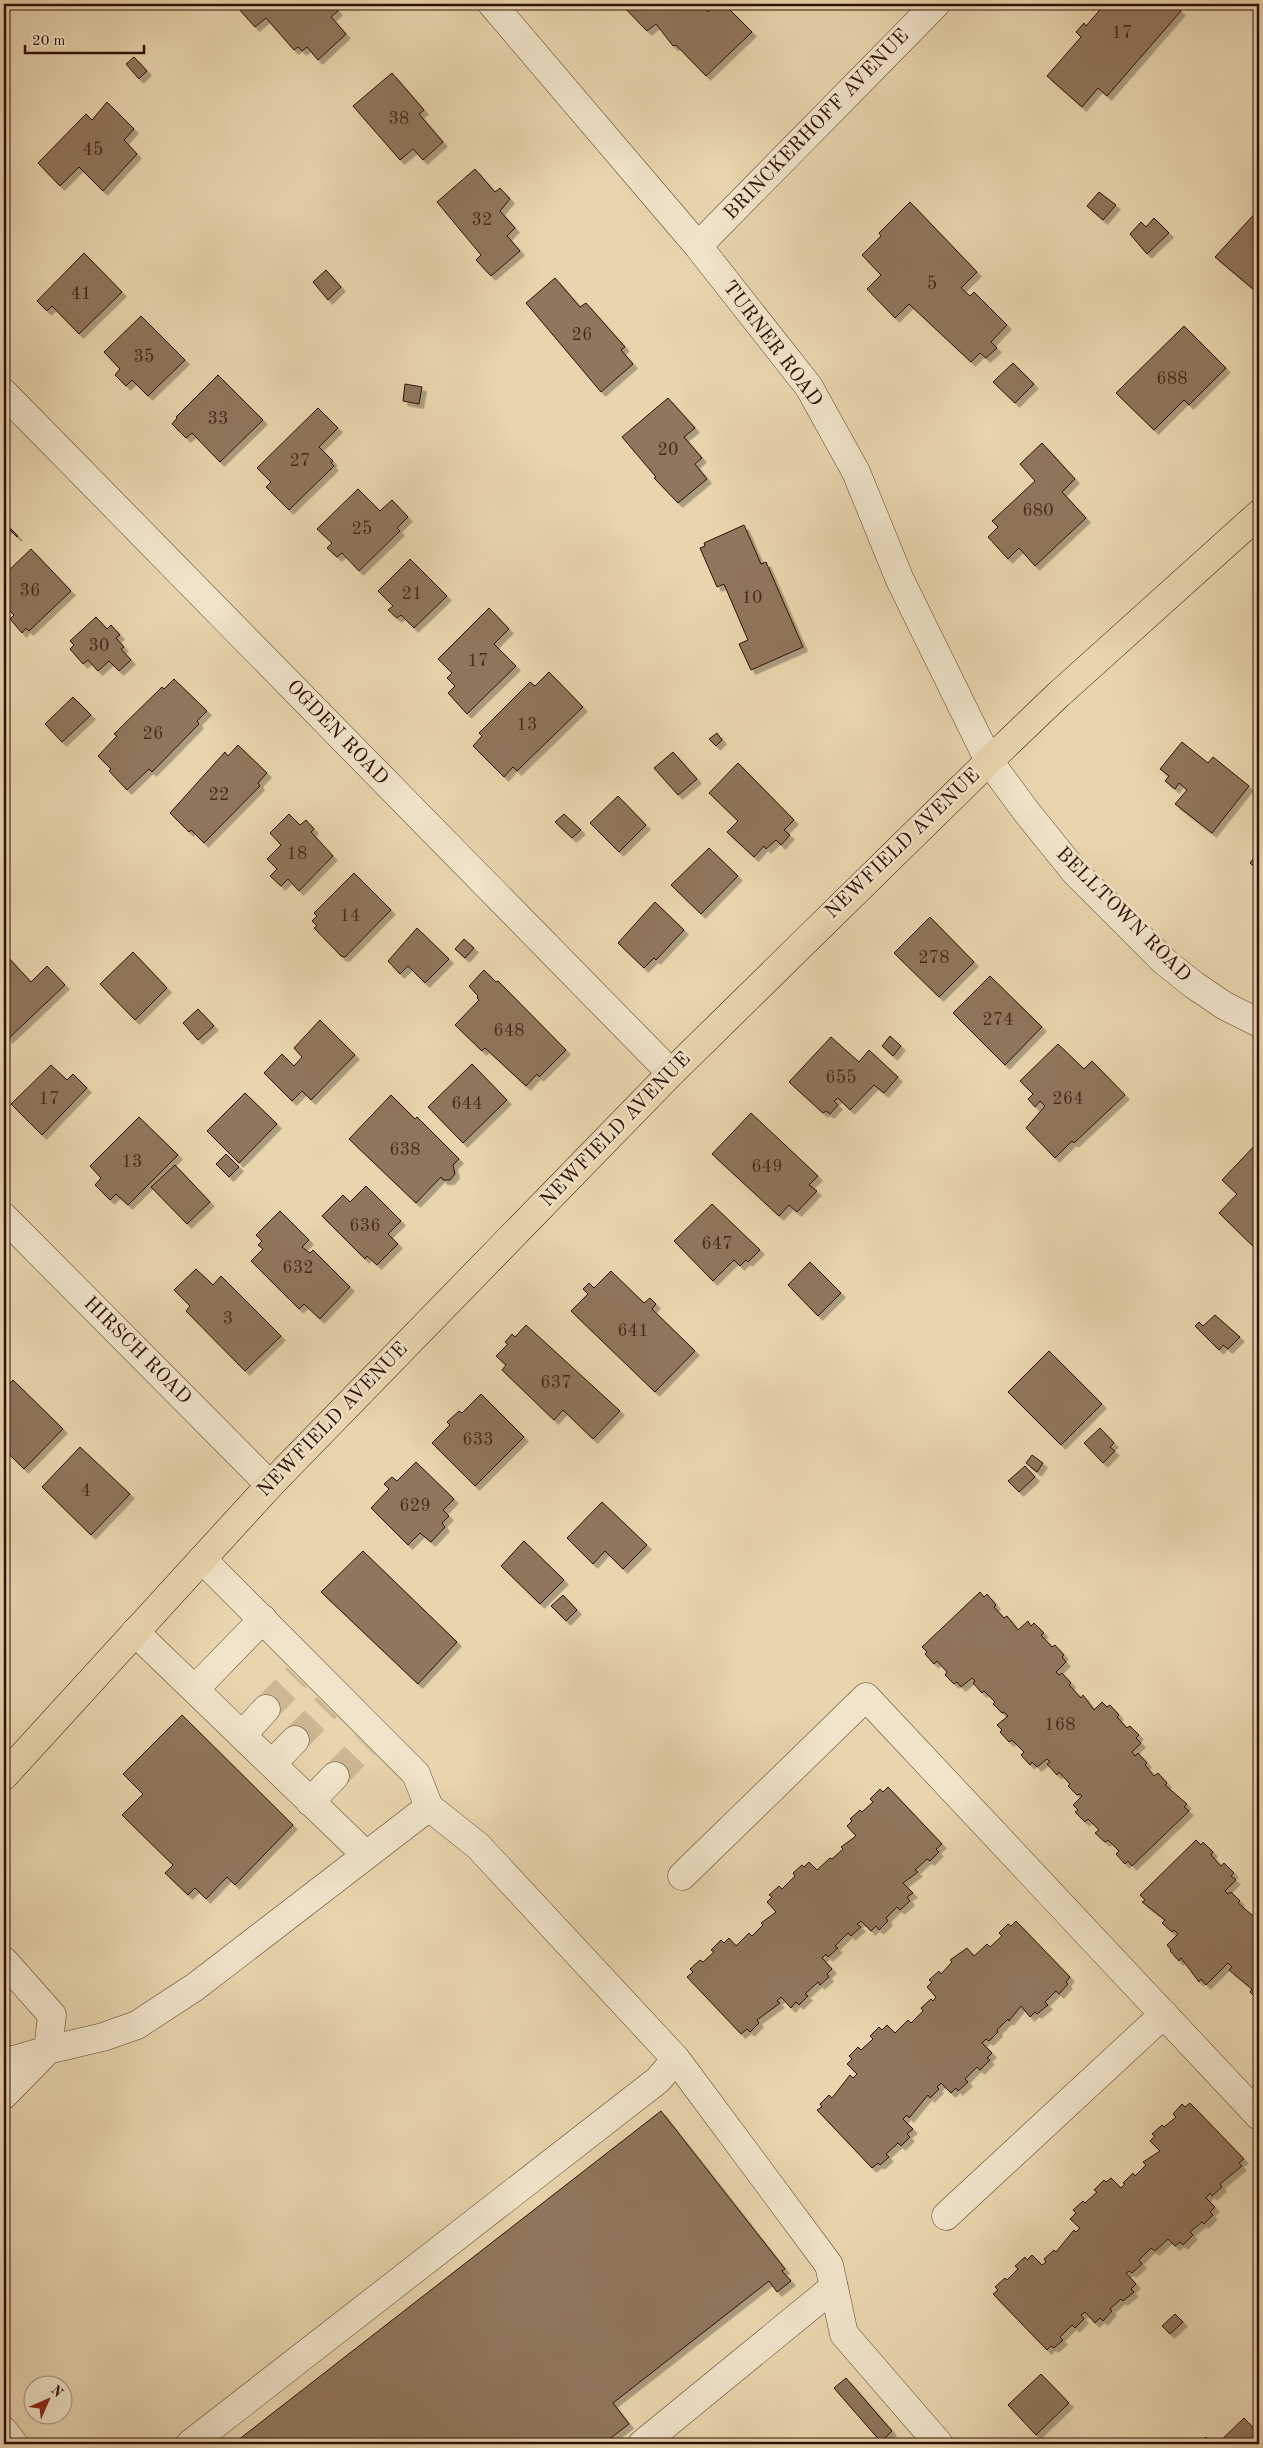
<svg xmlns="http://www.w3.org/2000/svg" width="1263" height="2448" font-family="'Old Standard TT',serif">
	<defs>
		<filter id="shadow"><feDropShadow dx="4.5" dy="4.5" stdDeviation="0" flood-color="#0004"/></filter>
	</defs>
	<rect width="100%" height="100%" fill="#e8d5ad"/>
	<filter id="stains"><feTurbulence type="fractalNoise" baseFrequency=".004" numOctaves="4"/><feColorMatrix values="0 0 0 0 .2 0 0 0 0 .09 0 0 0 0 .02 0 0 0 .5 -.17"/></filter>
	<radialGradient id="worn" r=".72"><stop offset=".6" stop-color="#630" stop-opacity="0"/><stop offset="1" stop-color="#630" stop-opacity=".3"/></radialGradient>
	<path fill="#90765c" stroke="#301004" filter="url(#shadow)" d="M240,4H332L338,11L331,17L346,34L318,60L307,47L302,51L298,47L294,50L266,18L255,27L237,7Z
		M621,4H701L708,12L716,4H724L752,32L706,76L676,45L673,46L656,24L647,31Z
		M1105,4H1173L1181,11L1107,96L1098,88L1082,107L1047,76L1081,37L1076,32L1084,23L1086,26Z
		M134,57L147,71L139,79L126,64Z
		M392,73L424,110L419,114L443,142L423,160L413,149L400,160L353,106Z
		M107,102L134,129L124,140L137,154L103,191L79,167L60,186L38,163L86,114L92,120Z
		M475,169L495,192L500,188L510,199L500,211L515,228L507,236L520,251L491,276L476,260L481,255L437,202Z
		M1099,192L1116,205L1103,220L1087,206Z
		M910,202L977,272L961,288L970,296L974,292L1007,325L991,342L997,348L986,358L980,353L971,362L909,304L895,318L867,289L881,275L862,255L881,236L879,233Z
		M1259,209V294L1215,257Z
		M1154,218L1169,233L1147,254L1130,234L1141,222L1146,227Z
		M84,253L122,292L79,334L52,306L47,311L37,301Z
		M326,270L341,287L328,300L313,282Z
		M555,278L580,307L586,303L625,347L621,350L633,364L601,392L526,303Z
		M141,316L185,360L148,396L132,380L126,386L115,375L120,369L104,352Z
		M1184,326L1226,368L1189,405L1184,400L1154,430L1116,393Z
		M1013,363L1034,384L1015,403L993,382Z
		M218,375L263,420L220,462L192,433L186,438L172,424L177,418L176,417Z
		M405,384L422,387L419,404L403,401Z
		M668,398L695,428L684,437L702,458L695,464L707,479L678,503L654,478L656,477L622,437Z
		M318,408L338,428L319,447L333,461L331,463L334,466L289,510L266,487L271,482L257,468Z
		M1042,443L1075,479L1062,492L1086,518L1035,566L1019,548L1008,559L988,537L998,527L992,521L1035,481L1020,464Z
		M358,489L380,511L392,500L408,517L397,528L400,531L359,571L342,553L337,557L327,548L332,543L317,529Z
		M4,522L18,536L17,537L8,528L4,532Z
		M744,525L761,564L766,562L803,647L751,670L739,644L748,640L724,584L717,587L700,548L705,546L704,543Z
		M31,549L71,591L29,631L26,628L22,633L10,619L14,615L4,605V575Z
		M410,559L447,596L414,628L401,615L397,618L388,610L393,606L378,591Z
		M489,608L509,629L494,644L516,666L467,714L448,693L455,686L447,678L452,673L438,659Z
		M96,617L107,629L111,625L120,635L116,638L124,647L121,649L131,660L119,671L109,661L98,671L88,660L83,664L70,649L74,645L70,641Z
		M549,672L583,707L517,771L513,767L504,777L473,746L482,736L479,733L530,682L535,686Z
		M174,679L207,711L197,721L199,724L152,772L149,769L127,790L109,771L111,769L98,756L117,736L114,734L162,687L164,689Z
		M73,697L91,715L62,742L45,724Z
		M717,733L722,740L716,746L709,739Z
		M1182,742L1208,763L1213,757L1249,786L1212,833L1175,804L1187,790L1179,783L1175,789L1165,781L1169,776L1160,769Z
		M238,745L267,773L258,783L260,786L204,843L191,830L189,832L170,813L225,752L228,756Z
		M673,752L697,779L678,795L654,768Z
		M738,763L794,820L784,830L790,835L781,845L776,840L766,849L764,846L754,857L727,832L738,821L709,793Z
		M618,796L646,825L619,852L590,823Z
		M289,814L300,825L306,820L314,829L311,832L333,856L299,891L288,879L281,886L270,876L277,869L267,859L281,845L270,833Z
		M564,814L581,830L572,838L555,822Z
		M709,848L738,876L701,914L671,885Z
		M1259,852V871L1250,863Z
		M354,873L391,910L345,957L341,956L314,928L317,926L312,921L317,916L314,913Z
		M655,902L684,930L656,960L654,958L644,968L618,943Z
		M930,917L974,962L939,997L894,953Z
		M417,928L449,959L425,983L408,966L400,974L388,961Z
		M464,939L474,948L465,958L455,949Z
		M133,952L167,988L135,1020L100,984Z
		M4,953L31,982L47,966L65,985L8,1039L4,1034Z
		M484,970L496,982L498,981L566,1050L539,1077L537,1074L526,1086L485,1048L482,1051L455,1025L479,1000L477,998L478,996L469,986Z
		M990,976L1042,1027L1005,1065L953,1013Z
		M198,1009L214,1026L198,1040L183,1023Z
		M320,1020L355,1055L311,1100L302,1091L292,1101L264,1073L282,1054L294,1066L302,1057L294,1048Z
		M890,1036L901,1046L893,1056L882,1046Z
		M831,1037L859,1062L869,1050L898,1077L884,1093L874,1085L850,1110L838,1098L834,1101L838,1105L830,1114L826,1111L823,1113L789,1082Z
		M1058,1044L1084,1069L1092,1061L1125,1095L1074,1143L1072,1141L1055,1158L1026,1128L1045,1106L1040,1101L1035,1107L1028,1099L1033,1094L1020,1081Z
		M472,1064L507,1100L463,1143L428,1107Z
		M51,1065L67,1080L73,1074L87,1088L42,1135L11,1104Z
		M245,1093L277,1124L239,1163L207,1131Z
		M391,1095L415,1119L417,1117L459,1159L453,1165L455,1174L450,1180H443L441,1177L416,1203L349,1139Z
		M751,1113L818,1176L809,1185L817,1191L797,1212L789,1205L779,1216L712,1154Z
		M139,1117L178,1155L128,1205L116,1194L110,1200L95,1185L101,1178L90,1166Z
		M1258,1142L1259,1143V1252L1219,1213L1237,1194L1222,1180Z
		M226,1154L239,1167L229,1177L216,1164Z
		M175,1165L210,1202L187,1224L151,1187Z
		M366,1186L401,1221L388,1234L398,1244L377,1265L367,1256L365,1259L322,1216L343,1195L350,1202Z
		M712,1204L760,1250L748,1262L746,1260L740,1266L734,1260L713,1281L674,1241Z
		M280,1211L309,1240L302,1247L310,1253L313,1250L350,1287L320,1319L304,1304L299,1309L251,1261L263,1249L258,1245L262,1241L256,1235Z
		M810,1262L841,1293L818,1316L788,1285Z
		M196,1269L213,1285L221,1276L281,1336L245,1371L186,1311L190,1306L174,1290Z
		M611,1271L644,1303L650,1298L656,1304L652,1309L695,1351L655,1392L571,1311L588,1294L583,1289L589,1283L594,1288Z
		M1215,1315L1240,1337L1228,1349L1223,1345L1219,1350L1195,1326L1199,1322L1203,1326Z
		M526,1325L620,1411L593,1439L563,1410L554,1420L502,1370L506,1365L496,1356L508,1344L505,1342L512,1334L515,1337Z
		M1049,1351L1102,1404L1061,1445L1008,1392Z
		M13,1380L63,1429L24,1469L4,1449V1390Z
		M481,1394L524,1437L475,1486L432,1443L450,1425L447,1422L459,1411L462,1413Z
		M1100,1428L1114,1443L1110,1447L1115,1451L1103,1463L1084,1443Z
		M80,1447L130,1494L91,1535L42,1487Z
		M1032,1455L1043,1463L1037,1472L1026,1463Z
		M416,1462L454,1499L443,1510L449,1516L442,1523L445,1527L431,1542L420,1533L408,1545L371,1508L389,1489L384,1484L392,1477L397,1481Z
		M1025,1466L1035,1477L1019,1492L1008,1481Z
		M602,1502L647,1545L623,1569L605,1551L593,1564L567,1538Z
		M524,1541L564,1580L540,1604L501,1566Z
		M363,1551L457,1642L418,1684L321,1592Z
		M980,1592L984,1597L987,1594L996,1605L994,1607L1004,1618L1007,1616L1018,1630L1028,1621L1031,1626L1034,1623L1044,1633L1041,1635L1052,1647L1055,1645L1064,1655L1062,1657L1066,1662L1056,1672L1059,1675L1062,1673L1071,1683L1069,1685L1081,1698L1083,1695L1094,1710L1102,1702L1107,1707L1110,1705L1119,1715L1117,1717L1127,1728L1130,1726L1139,1735L1136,1738L1141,1743L1132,1752L1135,1756L1138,1753L1147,1763L1145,1765L1154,1776L1158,1773L1167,1783L1165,1785L1187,1804L1184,1807L1189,1811L1132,1866L1128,1861L1125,1864L1116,1854L1119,1851L1108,1840L1105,1842L1095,1833L1099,1830L1088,1819L1085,1822L1075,1812L1078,1810L1073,1805L1082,1796L1080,1794L1077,1795L1068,1786L1070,1784L1059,1772L1057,1775L1047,1764L1050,1762L1047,1759L1037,1767L1032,1762L1030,1765L1021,1755L1024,1752L1012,1740L1009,1742L1000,1732L1002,1730L997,1725L1008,1716L1004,1712L1002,1713L993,1704L995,1702L984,1691L982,1693L973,1683L975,1681L972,1678L961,1687L957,1682L954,1684L945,1675L947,1672L937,1661L934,1664L925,1654L927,1652L922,1647Z
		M563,1595L577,1610L566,1621L551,1606Z
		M182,1715L293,1825L235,1885L227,1877L206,1899L195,1888L188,1895L165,1873L173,1865L122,1815L143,1794L123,1774Z
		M888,1787L942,1844L936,1849L939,1852L930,1861L927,1859L915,1870L918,1872L903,1883L913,1893L907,1897L910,1901L900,1910L897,1907L886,1918L888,1921L879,1930L876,1926L871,1931L861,1921L857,1924L861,1927L851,1936L848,1933L835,1946L838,1948L828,1957L826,1954L822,1958L832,1969L827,1974L829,1977L820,1985L818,1982L805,1994L808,1996L799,2005L796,2002L791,2008L781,1997L777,2001L780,2003L757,2020L759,2023L750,2032L747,2029L741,2034L687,1977L693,1972L690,1969L700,1960L703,1962L714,1952L711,1950L721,1940L724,1943L729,1938L736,1946L749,1933L752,1936L763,1925L761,1923L776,1912L767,1902L772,1897L769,1895L779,1886L782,1889L795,1876L793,1873L802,1865L804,1867L809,1862L817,1870L830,1858L832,1859L843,1849L841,1847L856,1836L847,1826L852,1821L850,1819L860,1810L862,1812L873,1802L870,1799L880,1789L883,1792Z
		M1196,1840L1201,1845L1203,1842L1213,1852L1211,1855L1221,1866L1224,1863L1234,1873L1231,1876L1236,1880L1225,1891L1228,1894L1231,1892L1240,1901L1238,1903L1259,1921V2001L1250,1992L1252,1989L1229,1970L1232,1967L1228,1963L1206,1985L1201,1979L1199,1982L1181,1958L1179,1961L1170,1951L1171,1950L1167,1945L1178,1934L1174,1930L1172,1932L1162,1923L1165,1920L1142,1902L1145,1900L1140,1895Z
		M1016,1921L1070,1977L1066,1982L1068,1984L1059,1994L1056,1991L1045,2002L1048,2005L1037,2014L1035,2012L1030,2017L1021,2006L1009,2021L1008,2019L997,2030L998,2032L989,2041L986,2039L982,2043L992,2053L987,2058L990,2060L980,2070L977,2067L965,2079L968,2082L958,2091L956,2088L951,2093L941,2083L937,2087L939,2089L930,2098L928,2095L909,2118L907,2115L903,2119L913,2129L907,2134L910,2137L901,2146L898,2143L886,2154L889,2157L880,2165L878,2163L872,2168L817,2110L822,2107L820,2104L829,2095L832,2098L850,2075L853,2078L857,2074L847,2064L852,2059L849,2056L858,2047L861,2050L873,2039L870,2036L879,2027L882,2030L887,2025L895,2033L908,2020L911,2023L923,2011L921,2008L931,1999L933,2001L936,1997L927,1987L932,1982L929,1980L939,1971L941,1974L952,1962L950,1960L967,1948L974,1956L987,1944L990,1947L1002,1936L999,1933L1008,1924L1011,1926Z
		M1190,2103L1244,2159L1239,2163L1242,2166L1220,2184L1222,2187L1212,2196L1210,2193L1206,2198L1215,2207L1210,2212L1213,2215L1204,2224L1202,2222L1190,2232L1193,2235L1183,2245L1180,2242L1175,2246L1168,2239L1155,2251L1151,2248L1139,2260L1142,2264L1132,2273L1129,2271L1126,2273L1136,2284L1131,2289L1134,2292L1123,2301L1121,2299L1110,2309L1112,2311L1103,2321L1100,2318L1095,2323L1085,2312L1081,2315L1084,2319L1075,2328L1072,2325L1060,2337L1063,2340L1054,2348L1051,2346L1047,2350L993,2294L998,2290L995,2287L1005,2278L1007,2280L1018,2269L1015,2266L1025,2257L1027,2260L1032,2255L1042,2265L1046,2262L1044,2259L1054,2250L1056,2252L1074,2230L1076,2232L1080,2228L1070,2219L1076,2213L1073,2210L1083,2201L1085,2203L1097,2192L1094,2190L1104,2180L1106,2182L1111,2178L1121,2188L1125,2184L1123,2183L1133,2173L1135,2176L1146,2165L1143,2162L1160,2151L1150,2141L1155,2136L1152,2134L1162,2125L1164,2127L1176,2117L1173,2114L1182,2104L1185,2107Z
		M661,2111L785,2269L782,2271L791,2281L777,2292L769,2281L613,2403L629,2424L603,2444H505L503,2442L499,2444H233Z
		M1175,2314L1183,2322L1170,2334L1162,2326Z
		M1041,2374L1069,2403L1036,2435L1008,2405Z
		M846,2378L892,2431L881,2442L834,2388Z
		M1244,2418L1259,2434V2444H1217Z
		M1206,2437L1213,2444H1199Z"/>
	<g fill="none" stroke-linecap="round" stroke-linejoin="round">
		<path stroke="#ccb794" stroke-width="28" stroke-dasharray="28 14" stroke-linecap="butt" d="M266,1709L297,1677
			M295,1740L327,1707
			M335,1776L365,1745"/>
		<g stroke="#5e412e" stroke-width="29">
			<path id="minor" d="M492,4L698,246L809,387L856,472L900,580L989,761L1025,810L1075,872L1165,962L1194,985L1225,1006L1259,1023
				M698,246L936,4
				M4,393L671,1073
				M4,1217L270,1485
				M202,1559L416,1774L429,1807
				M135,1632L366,1855
				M195,1689L263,1619
				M242,1735L266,1709
				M272,1764L295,1740
				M310,1802L335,1776
				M682,1876L866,1697L1259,2116
				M4,1961L52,2015L48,2050L7,2062L4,2058
				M676,2059L829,2265L844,2334L939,2444
				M4,2095L48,2050L103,2037L137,2025L195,1987L429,1807L478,1846L676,2059L658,2080L190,2444
				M946,2216L1164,2014
				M4,2431L14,2444
				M642,2444L834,2287"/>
		</g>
		<g stroke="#301004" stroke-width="29">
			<path id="major" d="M4,1776L270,1485L671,1073L989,761L1058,695L1259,514"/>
		</g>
		<use href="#minor" stroke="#f0e4ca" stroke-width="28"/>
		<use href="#major" stroke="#e8d5ad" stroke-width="28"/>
	</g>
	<g text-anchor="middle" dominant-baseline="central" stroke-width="5" stroke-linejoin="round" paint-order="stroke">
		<g font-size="18" fill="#482a1a">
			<text x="1122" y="33">17</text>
			<text x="399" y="119">38</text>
			<text x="93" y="150">45</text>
			<text x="482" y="220">32</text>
			<text x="932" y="284">5</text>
			<text x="81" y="294">41</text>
			<text x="582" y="335">26</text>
			<text x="144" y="357">35</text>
			<text x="1172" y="379">688</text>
			<text x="218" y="419">33</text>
			<text x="668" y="450">20</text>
			<text x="300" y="461">27</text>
			<text x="1038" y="511">680</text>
			<text x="362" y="529">25</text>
			<text x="30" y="591">36</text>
			<text x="412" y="594">21</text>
			<text x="752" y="598">10</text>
			<text x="99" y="646">30</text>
			<text x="478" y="661">17</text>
			<text x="527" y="725">13</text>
			<text x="153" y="734">26</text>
			<text x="219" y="795">22</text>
			<text x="297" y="854">18</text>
			<text x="350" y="916">14</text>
			<text x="934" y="958">278</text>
			<text x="998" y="1020">274</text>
			<text x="509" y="1031">648</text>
			<text x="841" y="1078">655</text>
			<text x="49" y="1099">17</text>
			<text x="1068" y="1099">264</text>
			<text x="467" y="1104">644</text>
			<text x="405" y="1150">638</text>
			<text x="132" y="1162">13</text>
			<text x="767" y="1167">649</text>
			<text x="365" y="1226">636</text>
			<text x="717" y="1244">647</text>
			<text x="298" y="1268">632</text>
			<text x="228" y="1319">3</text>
			<text x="633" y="1331">641</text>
			<text x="556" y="1383">637</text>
			<text x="478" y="1440">633</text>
			<text x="86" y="1491">4</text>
			<text x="415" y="1506">629</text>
			<text x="1060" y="1725">168</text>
		</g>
		<g font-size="20" fill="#301004" stroke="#f0e4ca">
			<text transform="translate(817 125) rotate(-46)">BRINCKERHOFF AVENUE</text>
			<text transform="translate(772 344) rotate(53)">TURNER ROAD</text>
			<text transform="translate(337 733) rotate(46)">OGDEN ROAD</text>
			<text transform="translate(903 844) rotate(-44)">NEWFIELD AVENUE</text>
			<text transform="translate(1123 915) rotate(45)">BELLTOWN ROAD</text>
			<text transform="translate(616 1130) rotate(-46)">NEWFIELD AVENUE</text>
			<text transform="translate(137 1351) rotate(45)">HIRSCH ROAD</text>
			<text transform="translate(333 1420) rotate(-46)">NEWFIELD AVENUE</text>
		</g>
	</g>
	<rect width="1263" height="2448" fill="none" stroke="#e8d5ad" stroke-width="20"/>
	<rect x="5" y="5" width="1253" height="2438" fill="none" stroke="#301004" stroke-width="2.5"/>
	<rect x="10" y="10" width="1243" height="2428" fill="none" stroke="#301004"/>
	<g transform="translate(48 2400) rotate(45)"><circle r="24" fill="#f0e4ca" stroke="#a38f7b"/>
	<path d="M0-4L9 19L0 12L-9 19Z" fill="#8f2418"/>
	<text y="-8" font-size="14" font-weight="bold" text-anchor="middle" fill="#301004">N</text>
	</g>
	<path d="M25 45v8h119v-8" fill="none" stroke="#301004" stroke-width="2.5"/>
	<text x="32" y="45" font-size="15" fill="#301004" stroke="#f0e4ca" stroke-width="4" paint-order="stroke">20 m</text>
	<rect width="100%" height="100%" filter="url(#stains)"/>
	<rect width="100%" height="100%" fill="url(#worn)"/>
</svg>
